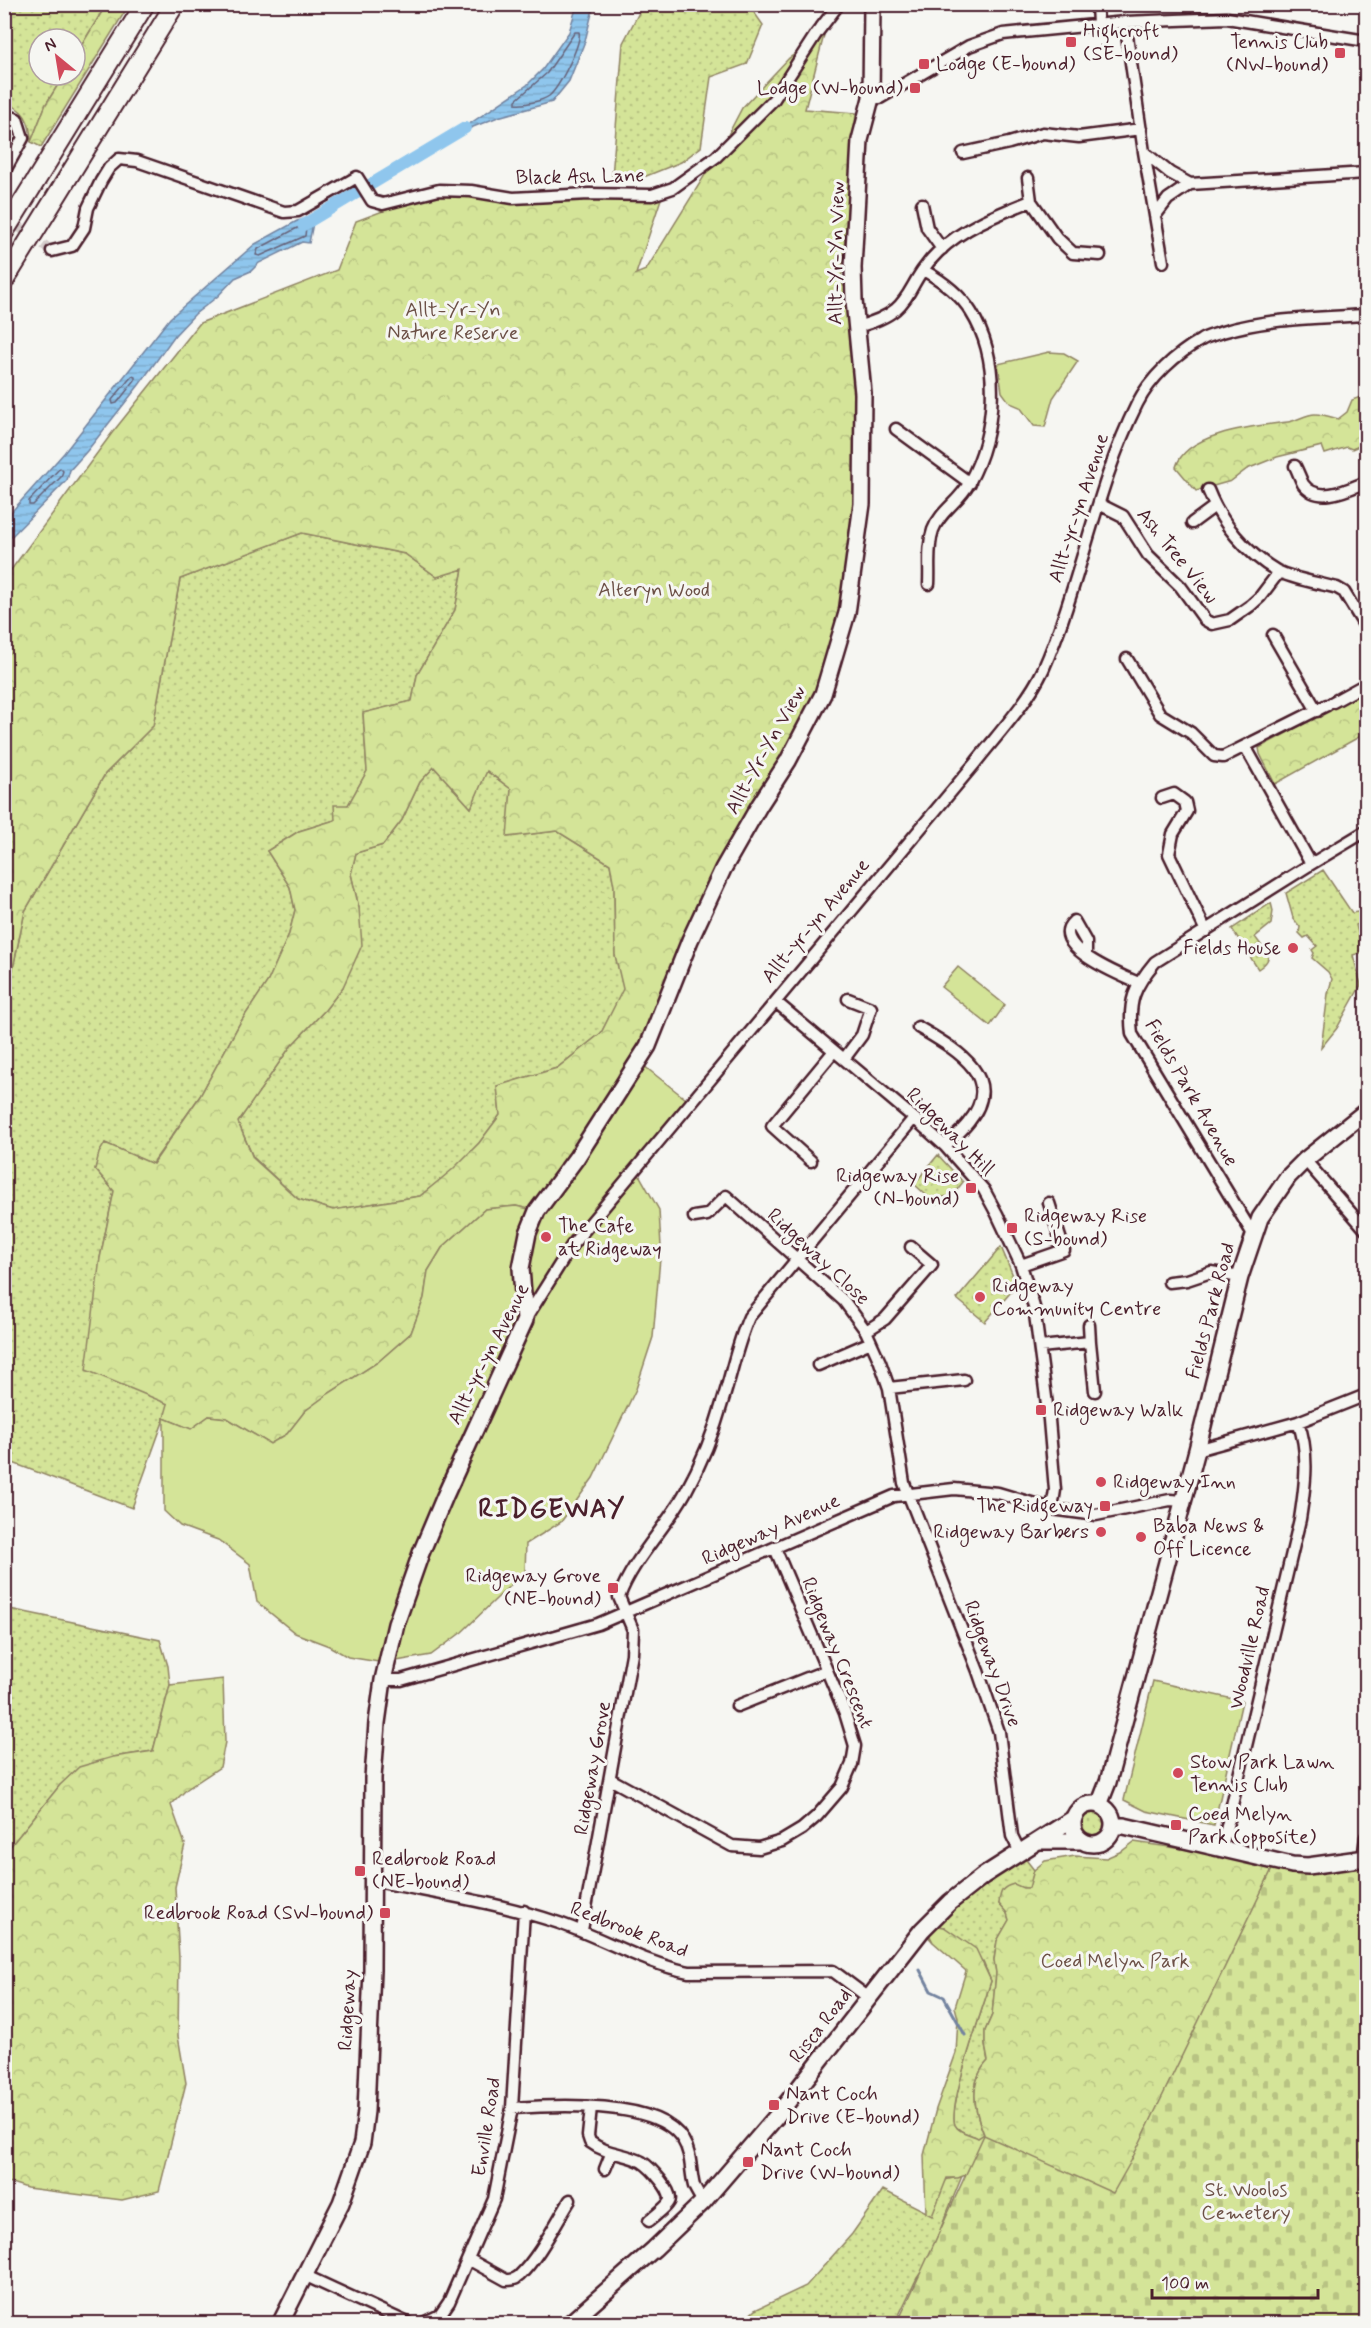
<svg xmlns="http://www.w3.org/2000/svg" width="1371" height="2328" font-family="Mynerve,sans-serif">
	<defs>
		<pattern id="grass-dots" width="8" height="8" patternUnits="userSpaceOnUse" patternTransform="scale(1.5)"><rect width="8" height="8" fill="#d4e498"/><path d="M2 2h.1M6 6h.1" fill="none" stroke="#b8c383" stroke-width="1.8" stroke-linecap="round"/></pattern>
		<pattern id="forest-crowns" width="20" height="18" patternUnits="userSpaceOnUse" patternTransform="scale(1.5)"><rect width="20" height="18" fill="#d4e498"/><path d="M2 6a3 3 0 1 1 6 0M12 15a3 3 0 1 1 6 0" fill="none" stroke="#b8c383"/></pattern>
		<pattern id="cemetery-stones" width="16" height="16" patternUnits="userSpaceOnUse" patternTransform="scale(1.5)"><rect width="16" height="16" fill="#d4e498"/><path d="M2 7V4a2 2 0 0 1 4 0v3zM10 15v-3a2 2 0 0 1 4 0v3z" fill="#b8c383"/></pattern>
		<pattern id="water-rules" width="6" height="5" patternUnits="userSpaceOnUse" patternTransform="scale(1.5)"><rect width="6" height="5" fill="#8fc6ed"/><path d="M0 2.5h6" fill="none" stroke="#7daacb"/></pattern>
	</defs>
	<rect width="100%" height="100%" fill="#f6f6f2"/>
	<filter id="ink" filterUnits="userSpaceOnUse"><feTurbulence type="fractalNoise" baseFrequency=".0167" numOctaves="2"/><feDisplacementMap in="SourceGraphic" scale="12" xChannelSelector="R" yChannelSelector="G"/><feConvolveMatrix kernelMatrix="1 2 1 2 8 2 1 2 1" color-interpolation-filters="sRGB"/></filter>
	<g filter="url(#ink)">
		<path fill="url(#grass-dots)" stroke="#8f8262" stroke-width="1.5" d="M4,5H106L75,56V39H39V75H64L46,104L31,142C31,123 25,108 5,103Z
			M643,5H749L763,25L747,64L711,77L701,147L681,162L634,181L612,177L623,43Z
			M302,533L405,554L437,577L463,569L455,610L417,675L412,701L363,713L367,771L348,805L335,820L299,831L267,851L290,887L295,910L289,934L268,981L240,1023L200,1096L152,1164L105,1143L95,1169L114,1191L100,1258L96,1305L169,1405L132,1508L5,1460V1006L25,911L105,774L153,726L180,579Z
			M434,767L471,808L486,771L511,789L508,837L557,831L610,864L614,886L615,955L624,989L601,1033L557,1068L497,1086L500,1115L479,1143L453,1170L420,1196L333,1210L298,1199L253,1157L238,1122L290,1047L325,1010L343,987L359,908L351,874L356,853L383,845L402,820L420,782Z
			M1323,870L1352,913L1363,911L1366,922L1356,925L1363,952L1353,955L1361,985L1337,1028L1321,1048L1328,994L1332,979L1328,972L1312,958L1314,953L1312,950L1317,946L1308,936L1304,938L1299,933L1300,927L1293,918L1286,893Z
			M1271,903L1273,911L1271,924L1255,937L1264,949H1268C1270,959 1267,963 1258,969L1232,929Z
			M938,1155L963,1182L952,1196L943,1197L937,1205L914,1184Z
			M1001,1247L1017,1285L985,1322L957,1299Z
			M5,1608L160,1640L168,1666L170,1685L153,1751L113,1757L60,1785L5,1853Z
			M1079 1823a14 14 0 1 1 28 0a14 14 0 1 1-28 0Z
			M1020,1852L1034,1870L1030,1888H1023L999,1904L1007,1913L1009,1920L997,1941L994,1959L996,1973L992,2015L985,2031V2045L988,2061C968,2082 974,2110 984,2135L978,2138C971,2134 959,2133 955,2125C947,2108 984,2004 991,1981L983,1962L944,1927L930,1936L933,1942L922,1930Z
			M962,2176L925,2267L917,2278L895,2323L740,2324L755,2310L806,2286L852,2234L883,2190L932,2215L945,2180Z"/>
		<path fill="url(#forest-crowns)" stroke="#8f8262" stroke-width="1.5" fill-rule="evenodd" d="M106,5H129L41,147L31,142L46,104L64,75H75V56Z
			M824,35L805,109L856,113L841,282L854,300L862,503L823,694L759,806L648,1046L537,1211L516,1206L485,1209L442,1248L428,1271L424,1298L411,1333L378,1362L328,1394L305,1411L287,1434L270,1444L227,1418L209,1416L191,1429L164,1418L168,1404L86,1370L100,1258L114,1191L95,1169L99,1153L105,1143L153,1164L200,1096L240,1023L268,981L289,934L295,910L290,887L267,851L299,831L335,820L334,805H348L367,771L363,713L412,701L417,675L455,610L463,569L437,577L405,554L302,533L180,579L153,726L105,774L25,911L5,1006V578L112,433L200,323L337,270L356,221L439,190L513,198L589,194L661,199L636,274L646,270L718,154L742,108L789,58ZM434,767L471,808L487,771L511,789L507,837L557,831L610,864L614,886L615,955L623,989L601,1033L557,1068L497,1086L500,1115L479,1143L453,1169L420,1196L333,1210L298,1199L253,1158L238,1122L290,1047L325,1010L343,987L362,945L359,908L351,874L356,853L383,845L402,820L420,782Z
			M1366,395V443L1352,449L1347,447L1325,454L1322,446L1277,457L1247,469L1231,481L1196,491L1176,467C1186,432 1256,426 1288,422C1297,421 1306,414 1315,414C1322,414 1331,417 1338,419L1347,412L1352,400Z
			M1366,690V733L1275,784L1260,754L1259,748Z
			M223,1679L225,1742L220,1767L187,1789L171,1805L185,1844L175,1887L179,1958L178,2036L186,2083L159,2191L122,2200L27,2188L5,2181V1853L60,1785L79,1767L113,1757L153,1751L170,1685Z
			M1134,1842L1276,1862L1132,2160L1122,2213L973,2172L958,2178H947L932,2216L926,2213L924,2155L936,2109L956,2053L958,2018L955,2007L966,1971L933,1942L930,1936L931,1931L938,1926L944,1927L976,1949L991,1981C984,2004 947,2108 955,2125C959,2133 971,2134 978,2138L984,2134C974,2110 968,2082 988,2061L985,2045V2031L992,2015L996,1973L994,1960L997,1941L1009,1920L1007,1913L999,1904C1000,1891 1002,1887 1014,1884L1023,1888H1029L1034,1870L1045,1861L1075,1856L1106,1858L1122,1851Z"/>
		<path fill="url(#cemetery-stones)" stroke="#8f8262" stroke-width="1.5" d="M1366,1858V2323L897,2324L984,2135L1113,2193L1131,2161L1276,1861Z"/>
		<path fill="#d4e498" stroke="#8f8262" stroke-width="1.5" d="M1049,352L1064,353L1078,361L1053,398L1045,427L1034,426L1020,407L1010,403L1002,392L998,364Z
			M958,967L1005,1005L990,1026L941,987Z
			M639,1062L691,1103L636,1169L659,1210L661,1247L653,1337L636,1389L593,1478L561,1522L526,1544L525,1571L462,1632L431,1655L385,1663L348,1657L329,1646L295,1633L257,1602L250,1564L218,1540L180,1526L164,1511V1418L191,1429L209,1416L227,1418L270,1444L287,1434L305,1411L328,1394L378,1362L411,1333L424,1298L428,1271L442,1248L485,1209L516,1206L537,1211Z
			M1153,1681L1242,1701L1214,1825L1146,1811L1124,1800Z"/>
		<path fill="url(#water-rules)" stroke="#73839f" stroke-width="1.5" d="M577,5H594L585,41L569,81L552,102L498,117L453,135L527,85L543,69L569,32Z
			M316,217L313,223L309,243L302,242L259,263L251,271L235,278L218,296L195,314L175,335L139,385L87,451L70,470L67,480L5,543V519L64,453L170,318L255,244L297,221Z"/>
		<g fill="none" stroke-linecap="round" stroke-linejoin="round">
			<path stroke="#666279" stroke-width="1.5" d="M579,32C582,43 559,88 549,96C542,101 524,105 516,104V100L547,73L575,32Z
				M299,227H306L305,236L260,256L256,255L258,249Z
				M132,376L135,377V380L117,403L113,404L112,400Z
				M60,468L63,471L61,477L33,505H29V501Z"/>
			<path stroke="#73839f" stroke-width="3" d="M4,9L8,4
				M920,1970L931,1991L944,1997L965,2035"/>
			<path stroke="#8fc6ed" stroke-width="12" d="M303,225L465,128"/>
			<path stroke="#d4cbca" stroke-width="10" stroke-dasharray="10 5" stroke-linecap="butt" d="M7,218L52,251"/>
			<g stroke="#4a1f2b" stroke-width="15">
				<path id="street" d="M1097,4L1098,25
					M1125,22L1144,152L1170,173L1190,184
					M871,98H880L969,46L1003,34L1125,22L1227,18L1366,41
					M4,114L17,119L23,138L4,172
					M1144,152L1163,262
					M963,153L1009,143L1043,133L1079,137L1141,129
					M1028,178L1031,201
					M922,204L927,228L942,249
					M1155,216L1168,199L1190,184L1366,173
					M52,251L72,246L84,228L88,208L101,181L109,168L119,159L137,161L284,212L298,211L357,177L372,201L383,204L439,190L471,191L513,198L589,194L652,195L673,188L716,157L774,99L816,34L839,4
					M923,270C941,280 960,294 971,312C1002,361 996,434 969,483C960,501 940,511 933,530C927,547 930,566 929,584
					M856,327C918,311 901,288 938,252C964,227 998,214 1031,201L1057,238L1073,253L1100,255
					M896,429L970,483
					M1295,466C1298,472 1300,478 1303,484C1318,505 1349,489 1366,482
					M1208,490C1221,523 1246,553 1277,571C1293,579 1319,583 1337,588L1344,592L1366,628
					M1099,504L1123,516L1148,555L1181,587L1205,620L1212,624L1230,620L1250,606L1260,597L1279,572
					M1192,523L1215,506
					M1273,635L1317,711
					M1127,659L1160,714L1191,733L1214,756L1223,757L1327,705
					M1333,702L1366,684
					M1245,746L1311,864
					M1162,798L1174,794L1185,802L1187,811L1173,834L1169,854L1206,931
					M1086,956V942L1074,921C1046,946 1123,976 1138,983
					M776,1002L914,1118L945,1146L984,1190L997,1214L1021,1265L1034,1307L1049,1420L1055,1490L1052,1509
					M918,1027C953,1048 1007,1076 968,1123C961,1132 952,1139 945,1146
					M844,1059L862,1035L871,1008L848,999
					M1305,1160L1366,1230
					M811,1161L772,1126L834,1051
					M694,1217L707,1215L726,1196L844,1301L866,1331L880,1362L889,1388L904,1483L978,1671L999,1732L1012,1836L1020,1852
					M1254,1236L1132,1034C1128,1001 1134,987 1155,962L1311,864L1366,831
					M1021,1265L1064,1250L1049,1203
					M1169,1282L1187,1280L1211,1272L1240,1277
					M525,1320L572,1245L976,762C998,734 1028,702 1043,670C1081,584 1095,488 1137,404C1150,378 1176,354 1201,340C1207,336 1215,335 1222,332C1269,318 1318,318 1366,315
					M866,1331L885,1319L932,1265L911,1247
					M1090,1342L1095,1391
					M1040,1347L1090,1342L1089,1325
					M818,1365L871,1342
					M889,1388L964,1380
					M1197,1450L1298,1422L1366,1395
					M383,1680H401L598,1624L894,1496L954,1489L998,1493L1052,1509L1096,1515L1170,1500L1182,1501
					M737,1706L825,1671
					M610,1779L732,1846L759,1848L782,1841L802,1829L817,1816L842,1787L852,1764L855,1746L845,1713L775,1548
					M1222,1847L1300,1519C1305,1487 1310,1453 1298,1422
					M1363,1859L1366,1837
					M371,1880C433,1893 496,1902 556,1922C599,1936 645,1964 689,1972L833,1971L869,1998
					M582,1930L632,1654L633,1630L619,1597C633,1559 665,1529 685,1493C701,1464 714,1432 723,1400C732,1372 737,1344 749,1317L914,1118
					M591,2107L588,2136L590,2142C607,2155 626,2153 642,2162C650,2167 675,2193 669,2202C665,2209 655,2215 649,2221
					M512,2108C554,2105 659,2099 683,2140C692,2154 690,2171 694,2186C696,2191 700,2197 703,2202
					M605,2169L611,2154
					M468,2259L506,2280C511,2280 515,2280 519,2276C539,2257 555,2224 570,2200
					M304,2275L410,2324
					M421,2324L440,2315L449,2302L494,2199L512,2108L524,1911"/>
			</g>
			<g stroke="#4a1f2b" stroke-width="20">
				<path id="secondary" d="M1073 1824a20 20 0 1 1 40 0a20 20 0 1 1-40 0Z
					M1099,1805L1108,1782L1197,1450L1240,1277L1260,1218L1288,1177L1305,1160L1366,1111
					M1113,1826H1124L1292,1865L1308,1866L1366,1858
					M1039,1841H1082
					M280,2324L341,2203L362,2143L366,2111L372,1970L373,1778L377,1723L383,1680L396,1624L421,1553L445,1496L525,1320L521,1268L528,1233L537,1211L577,1157L648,1046L690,940L723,869L759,806L788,761L823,694L847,613L862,504L863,393L854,300L853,268L860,140L871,98L872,4
					M569,2324L654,2249L703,2202L776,2117L922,1930L950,1902L983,1876L1074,1818"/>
			</g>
			<g stroke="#4a1f2b" stroke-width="22">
				<path id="highway" d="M4,232L145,4
					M4,281L175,4"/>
			</g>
			<use href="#street" stroke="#f6f6f2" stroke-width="10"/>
			<use href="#secondary" stroke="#f6f6f2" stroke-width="15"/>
			<use href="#highway" stroke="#f6f6f2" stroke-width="18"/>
		</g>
	</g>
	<g fill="#d1495b" stroke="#f6f6f2" stroke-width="2">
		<rect x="1065" y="36" width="12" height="12" rx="3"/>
		<rect x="1334" y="47" width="12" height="12" rx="3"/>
		<rect x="918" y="58" width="12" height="12" rx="3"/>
		<rect x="909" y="82" width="12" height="12" rx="3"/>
		<circle cx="1293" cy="948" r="6"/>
		<rect x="965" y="1182" width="12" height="12" rx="3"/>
		<rect x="1006" y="1222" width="12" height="12" rx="3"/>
		<circle cx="546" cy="1237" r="6"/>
		<circle cx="980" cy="1297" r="6"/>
		<rect x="1035" y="1404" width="12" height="12" rx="3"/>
		<circle cx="1101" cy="1482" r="6"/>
		<rect x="1099" y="1500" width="12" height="12" rx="3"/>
		<circle cx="1101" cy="1532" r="6"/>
		<circle cx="1141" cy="1537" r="6"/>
		<rect x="607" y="1582" width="12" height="12" rx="3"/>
		<circle cx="1178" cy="1773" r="6"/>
		<rect x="1170" y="1819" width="12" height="12" rx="3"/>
		<rect x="354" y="1865" width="12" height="12" rx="3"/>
		<rect x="379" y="1907" width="12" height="12" rx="3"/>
		<rect x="768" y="2099" width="12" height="12" rx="3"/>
		<rect x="742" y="2156" width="12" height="12" rx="3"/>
	</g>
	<g text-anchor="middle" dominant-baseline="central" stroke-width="6" stroke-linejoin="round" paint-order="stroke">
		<g font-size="20" fill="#4a1f2b" stroke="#f6f6f2" text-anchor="start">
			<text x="1083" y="31">Highcroft<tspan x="1083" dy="23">(SE-bound)</tspan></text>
			<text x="1328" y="42" text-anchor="end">Tennis Club<tspan x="1328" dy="23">(NW-bound)</tspan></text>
			<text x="936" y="64">Lodge (E-bound)</text>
			<text x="903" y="88" text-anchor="end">Lodge (W-bound)</text>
			<text x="1281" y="948" text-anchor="end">Fields House</text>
			<text x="959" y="1176" text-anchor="end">Ridgeway Rise<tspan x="959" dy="23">(N-bound)</tspan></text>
			<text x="1024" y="1216">Ridgeway Rise<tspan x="1024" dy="23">(S-bound)</tspan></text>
			<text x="558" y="1226">The Cafe<tspan x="558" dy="23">at Ridgeway</tspan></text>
			<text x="992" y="1286">Ridgeway<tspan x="992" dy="23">Community Centre</tspan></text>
			<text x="1053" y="1410">Ridgeway Walk</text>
			<text x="1113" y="1482">Ridgeway Inn</text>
			<text x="1093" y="1506" text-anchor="end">The Ridgeway</text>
			<text x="1153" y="1526">Baba News &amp;<tspan x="1153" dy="23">Off Licence</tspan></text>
			<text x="1089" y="1532" text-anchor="end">Ridgeway Barbers</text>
			<text x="601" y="1576" text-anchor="end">Ridgeway Grove<tspan x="601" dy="23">(NE-bound)</tspan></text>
			<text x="1190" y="1762">Stow Park Lawn<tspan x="1190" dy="23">Tennis Club</tspan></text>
			<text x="1188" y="1814">Coed Melyn<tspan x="1188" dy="23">Park (opposite)</tspan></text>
			<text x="372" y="1859">Redbrook Road<tspan x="372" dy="23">(NE-bound)</tspan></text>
			<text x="373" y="1913" text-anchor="end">Redbrook Road (SW-bound)</text>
			<text x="786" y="2094">Nant Coch<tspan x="786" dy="23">Drive (E-bound)</tspan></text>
			<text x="760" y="2150">Nant Coch<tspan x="760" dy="23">Drive (W-bound)</tspan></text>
		</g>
		<g font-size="20" fill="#4a1f2b" stroke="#f6f6f2">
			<text transform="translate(580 177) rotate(-1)">Black Ash Lane</text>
			<text transform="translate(837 253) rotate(-89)">Allt-Yr-Yn View</text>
			<text transform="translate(1079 508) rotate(-72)">Allt-yr-yn Avenue</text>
			<text transform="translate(1177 556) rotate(51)">Ash Tree View</text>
			<text transform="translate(766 750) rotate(-61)">Allt-Yr-Yn View</text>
			<text transform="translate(816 921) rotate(-50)">Allt-yr-yn Avenue</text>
			<text transform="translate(1191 1093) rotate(60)">Fields Park Avenue</text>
			<text transform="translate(950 1132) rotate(45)">Ridgeway Hill</text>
			<text transform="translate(818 1257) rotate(43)">Ridgeway Close</text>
			<text transform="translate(1211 1311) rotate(-75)">Fields Park Road</text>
			<text transform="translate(489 1354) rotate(-63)">Allt-yr-yn Avenue</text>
			<text transform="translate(771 1530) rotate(-24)">Ridgeway Avenue</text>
			<text transform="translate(1250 1648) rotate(-77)">Woodville Road</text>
			<text transform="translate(837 1653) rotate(68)">Ridgeway Crescent</text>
			<text transform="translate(992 1664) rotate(70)">Ridgeway Drive</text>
			<text transform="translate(593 1768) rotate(-80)">Ridgeway Grove</text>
			<text transform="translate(629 1930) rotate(21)">Redbrook Road</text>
			<text transform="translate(348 2010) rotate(-87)">Ridgeway</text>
			<text transform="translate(821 2026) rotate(-52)">Risca Road</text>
			<text transform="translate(487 2127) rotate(-81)">Enville Road</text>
		</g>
		<g font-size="20" fill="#6c5046" stroke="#f6f6f2">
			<text x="453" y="310">Allt-Yr-Yn<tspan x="453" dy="23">Nature Reserve</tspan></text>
			<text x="654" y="590">Alteryn Wood</text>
			<text x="1115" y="1961">Coed Melyn Park</text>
			<text x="1246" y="2190">St. Woolos<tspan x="1246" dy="23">Cemetery</tspan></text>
		</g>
		<g font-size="26" font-weight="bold" letter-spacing="1.5" fill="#4a1f2b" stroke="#f6f6f2">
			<text x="552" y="1510">RIDGEWAY</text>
		</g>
	</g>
	<rect width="1371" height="2328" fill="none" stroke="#f6f6f2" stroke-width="24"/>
	<rect x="12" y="12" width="1347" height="2304" fill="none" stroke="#4a1f2b" stroke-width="2" filter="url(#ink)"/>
	<g transform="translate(57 57) rotate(330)"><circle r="28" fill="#f6f6f2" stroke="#b1a0a2" stroke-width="1.5"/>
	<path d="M0-4.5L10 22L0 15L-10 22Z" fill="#d1495b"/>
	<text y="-9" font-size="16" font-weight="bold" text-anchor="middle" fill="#4a1f2b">N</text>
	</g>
	<path d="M1152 2289v9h166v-9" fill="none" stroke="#4a1f2b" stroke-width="3"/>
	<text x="1161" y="2289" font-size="18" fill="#4a1f2b" stroke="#f6f6f2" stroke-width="4.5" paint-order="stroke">100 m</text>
</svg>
